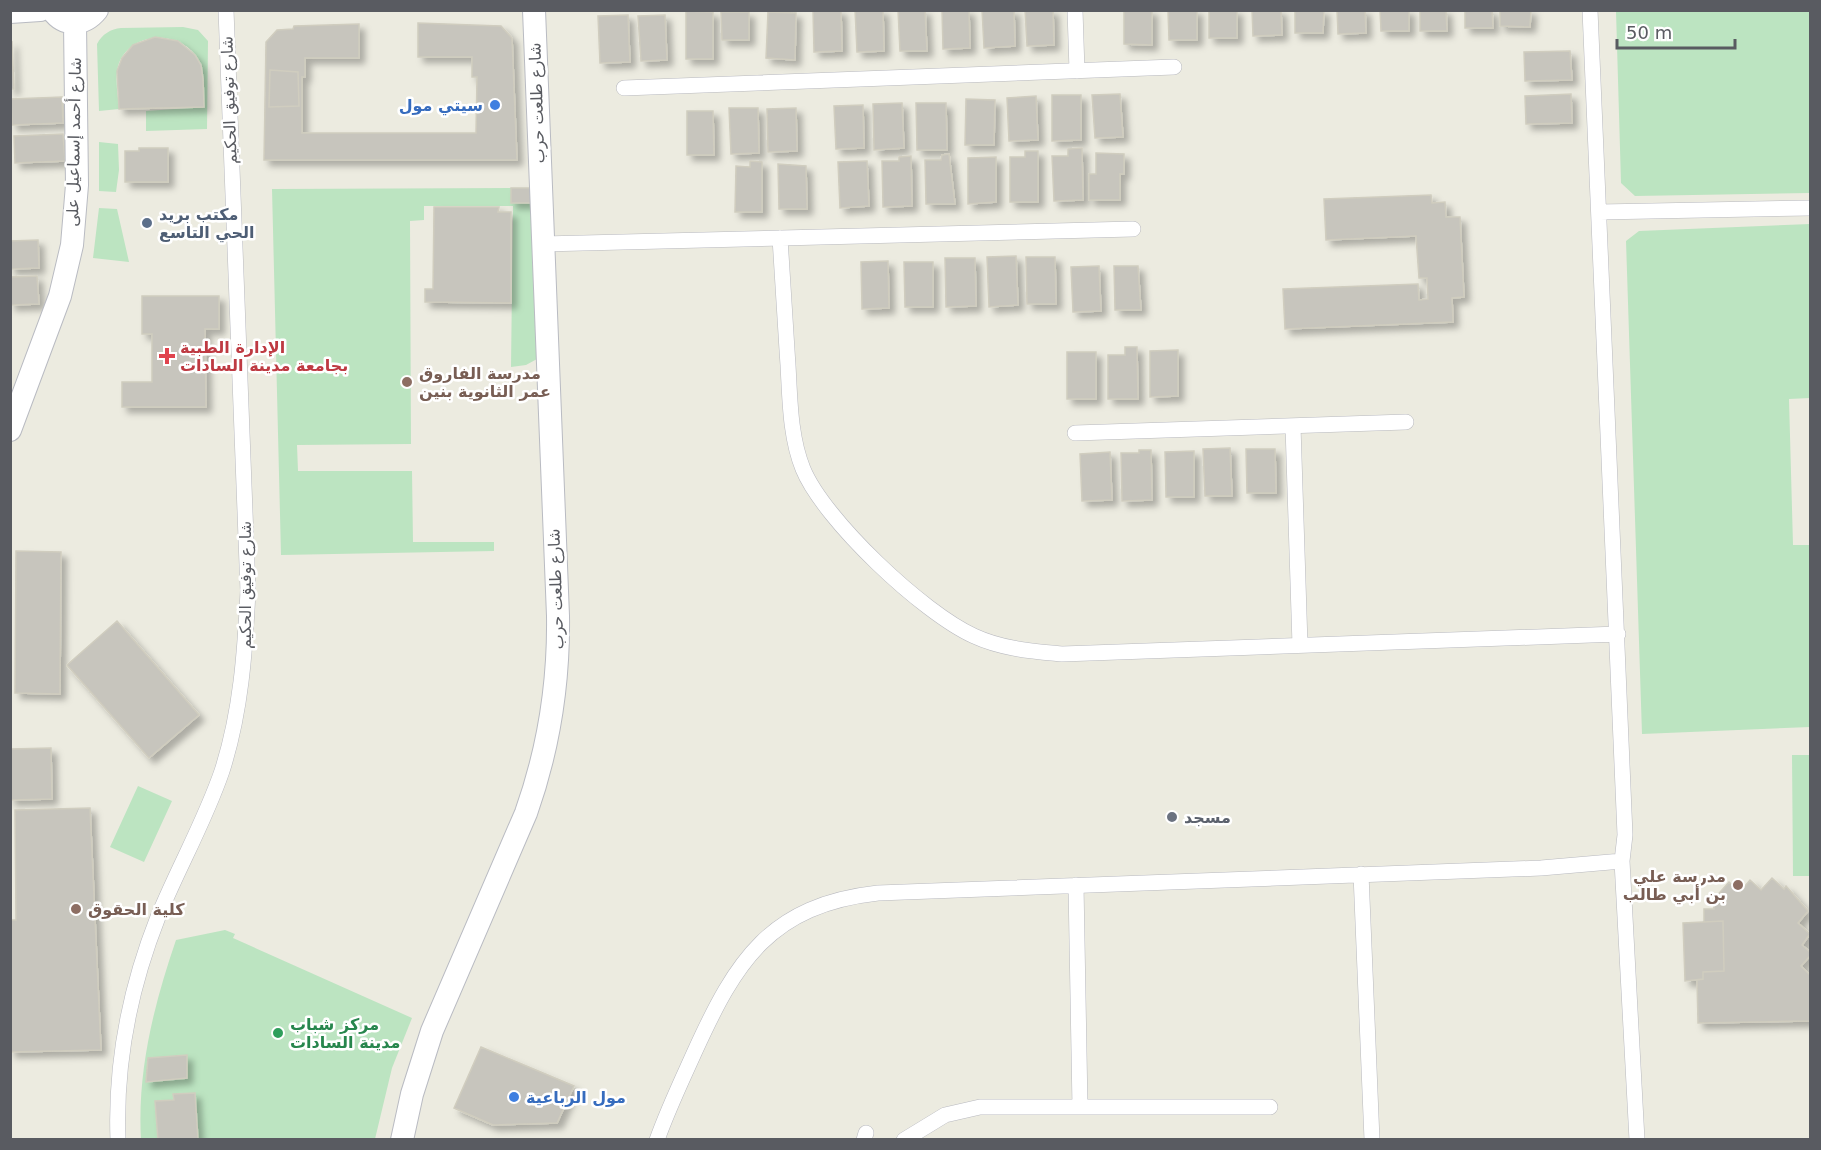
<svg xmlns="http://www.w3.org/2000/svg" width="1821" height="1150" font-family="'DejaVu Sans','Noto Sans Arabic',sans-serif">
	<defs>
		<filter id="shadow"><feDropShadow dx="5.5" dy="5.5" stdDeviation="3" flood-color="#0004"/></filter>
	</defs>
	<rect width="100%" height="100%" fill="#ecebe0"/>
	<path fill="#bce4c1" d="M1616,11H1810V193L1635,196L1621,183Z
		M183,27L198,30L208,41L207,129L146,131V111L204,107C203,94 205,78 201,65C188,30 133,28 119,63C114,76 118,95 119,109L99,111L97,44C102,34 111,29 121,28Z
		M99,142L118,144L119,170L116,192L99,191Z
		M511,188L531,203L537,359L526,365L511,367L513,206H424V220L410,221L411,444L297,445L298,471H412L413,542H494V551L281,555L272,189Z
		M99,208L117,209L129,262L93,258Z
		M1810,224V398L1789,399L1793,545H1810V727L1642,734L1626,241L1639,231Z
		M1792,755H1810V876H1793Z
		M138,786L172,801L144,862L110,847Z
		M225,930L235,934L233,938L412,1018L392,1068L375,1139L141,1140C137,1071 154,1004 176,940Z"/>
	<path fill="#c7c5bd" stroke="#d0cdbf" stroke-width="1.5" filter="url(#shadow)" d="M813,10H841L842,51L814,52Z
		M855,10H883L884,51L857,52Z
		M898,10H925L927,51H900Z
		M942,10H969L970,48L943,49Z
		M982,10H1014L1015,46L984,48Z
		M1025,10H1053L1054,45L1027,46Z
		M1124,10H1152V45L1124,44Z
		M1168,10H1197V40H1169Z
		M1209,10H1237V38H1209Z
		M1252,10H1281L1282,35L1253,36Z
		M1295,10H1324L1323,33H1295Z
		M1337,10H1365L1366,33L1338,34Z
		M1380,10H1409V31H1381Z
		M1420,10H1446L1447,31H1420Z
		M1465,10H1492L1493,28H1465Z
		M1500,10H1531L1530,27L1500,26Z
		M686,11L713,12V59H686Z
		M721,12H749V40H722Z
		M768,12L796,13L795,60L766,58Z
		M628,15L630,62L600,63L598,16Z
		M665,15L667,60L641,61L638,16Z
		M418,23L501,26L512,38L517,160H264L266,42L277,30L293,29L294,26L359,24V58H305V77H302V133H476L477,77H472V57H418Z
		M155,37L178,41L195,55L201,65L203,79L204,107L119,109L117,71L122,58L133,45Z
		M12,42L14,89H10V43Z
		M1570,51L1572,80L1525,81L1524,52Z
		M270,70L298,72L299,106L269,107Z
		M1120,94L1123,137L1095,138L1092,95Z
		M1571,94L1572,123L1526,124L1525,96Z
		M1052,95H1081V140L1052,141Z
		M1036,96L1038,140L1009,141L1007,98Z
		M62,97L63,123L12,125L11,99Z
		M966,99L995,100L994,145H965Z
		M902,103L904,148L874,150L873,104Z
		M916,103H946L947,150H917Z
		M863,105L864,148L836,149L834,106Z
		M729,108H758L759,153L731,154Z
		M796,108L797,151L768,152L767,109Z
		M687,111H713L714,155H687Z
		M63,134L65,161L15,163L14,136Z
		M139,148H168V182H125V151H139Z
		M1082,148L1083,200L1054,201L1052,156H1068V149Z
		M1025,151H1038V202H1010V157H1025Z
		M1096,153L1124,154V174H1120V200H1089V174H1096Z
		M949,154L955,204H926L925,160H941L942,155Z
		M911,156L912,206L883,207L882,161H899V157Z
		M996,157V202L968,204V158Z
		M750,161L762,162V212H735L736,166L750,167Z
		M867,161L869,206L840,208L838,162Z
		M778,164L806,166L807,209H779Z
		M511,188H531V203H511Z
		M1431,195L1432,203L1445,202L1446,217H1460L1464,297L1452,298L1453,322L1285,329L1283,289L1418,284L1419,300L1428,299L1427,278H1419L1416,236L1326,240L1324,199Z
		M434,207H499L498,212H511V303L425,302V289H433Z
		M38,240L39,268L10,269V241Z
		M1016,256L1018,305L989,307L987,257Z
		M1026,257H1055L1056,304H1027Z
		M945,258H975L976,306L946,307Z
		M888,261L889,308L862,309L861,262Z
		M904,262H933V307H905Z
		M1099,266L1101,311L1073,312L1071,267Z
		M1114,266H1138L1141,310H1115Z
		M37,276L39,304L10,305V277Z
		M142,296H219V329H205L206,407H122V382H152V334H142Z
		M1125,347H1137L1138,399H1108V355H1125Z
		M1178,350V396L1150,397V351Z
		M1067,352H1096V399H1067Z
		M1230,448L1232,496H1205L1203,449Z
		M1246,449H1275L1276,493H1247Z
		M1139,450H1151L1152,500L1122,501L1121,453H1139Z
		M1194,451V497H1166L1165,452Z
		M1110,452L1112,500L1082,501L1080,454Z
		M16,551L61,552L60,694L15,693Z
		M117,621L199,715L149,758L67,665Z
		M51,748L52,799L10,800V749Z
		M90,808L101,1050L10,1052V920H16L15,810Z
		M1772,878L1784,889L1786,886L1808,911L1798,923L1810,934L1802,945L1810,952V956L1801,966L1810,975V1021L1698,1023L1697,980L1703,979V972L1724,971L1723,921L1704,922V909H1714L1713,900L1729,882L1740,892L1750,880L1761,890Z
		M1723,921L1724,971L1703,972V979L1685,981L1683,923Z
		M481,1047L574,1086L557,1123L493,1125L454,1108Z
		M187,1055V1078L146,1082L148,1058Z
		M195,1093L198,1140H158L155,1101L174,1100L173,1094Z"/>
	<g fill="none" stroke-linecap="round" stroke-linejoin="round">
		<g stroke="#b8b9bf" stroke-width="16">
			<path id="street" d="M1075,10L1077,71
				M624,88L1174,67
				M1600,212L1810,208
				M780,238C783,281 785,323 788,365C790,400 790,437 803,469C824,520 923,613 974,636C1002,649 1032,651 1062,654L1618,634
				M543,244L1133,229
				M1293,426L1300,645
				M1075,433L1406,422
				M1622,861L1637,1140
				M1361,874L1372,1140
				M1076,885L1080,1107
				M118,1140C115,1063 130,988 158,917C178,868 205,821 222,771C241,712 245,652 248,591L226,10
				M657,1140C668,1109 682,1080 695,1051C736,961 770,905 878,893L1541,868L1622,861L1625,835L1590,10
				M864,1140L866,1133
				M904,1140L945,1115L980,1107H1270"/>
		</g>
		<g stroke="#b9bbc2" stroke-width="24">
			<path id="secondary" d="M52,10C64,27 84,26 97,10
				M10,12L40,10
				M10,430L60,296L72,245L77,185L75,23
				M402,1140L412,1094L432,1031L526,813C549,748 559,685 558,616L534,10"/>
		</g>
		<use href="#street" stroke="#fff" stroke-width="15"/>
		<use href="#secondary" stroke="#fff" stroke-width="22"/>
	</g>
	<g fill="#3f7fe0" stroke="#fff" stroke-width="2">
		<circle cx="495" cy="105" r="6"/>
		<circle cx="514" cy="1097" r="6"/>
	</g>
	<circle fill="#5c6f8a" stroke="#fff" stroke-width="2" cx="147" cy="223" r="6"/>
	<path fill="#e0444e" stroke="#fff" stroke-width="2" d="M164 347h6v6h6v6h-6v6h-6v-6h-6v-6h6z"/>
	<g fill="#8d6e63" stroke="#fff" stroke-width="2">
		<circle cx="407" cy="382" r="6"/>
		<circle cx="1738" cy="885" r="6"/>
		<circle cx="76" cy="909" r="6"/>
	</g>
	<circle fill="#6b7280" stroke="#fff" stroke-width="2" cx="1172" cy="817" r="6"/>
	<circle fill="#2e9e5b" stroke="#fff" stroke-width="2" cx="278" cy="1033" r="6"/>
	<g text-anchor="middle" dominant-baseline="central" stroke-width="5" stroke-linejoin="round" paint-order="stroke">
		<g font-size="16" fill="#595b61" stroke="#fff">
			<text transform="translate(229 100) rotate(-92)">شارع توفيق الحكيم</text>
			<text transform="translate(537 103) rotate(-92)">شارع طلعت حرب</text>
			<text transform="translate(74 142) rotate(-89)">شارع أحمد إسماعيل على</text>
			<text transform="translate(245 585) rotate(-90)">شارع توفيق الحكيم</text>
			<text transform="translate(556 589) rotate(-92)">شارع طلعت حرب</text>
		</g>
		<g font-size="16" font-weight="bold" fill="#366cbe" stroke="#fff" text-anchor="end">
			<text x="483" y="105">سيتي مول</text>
			<text x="526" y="1097" text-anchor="start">مول الرباعية</text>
		</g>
		<g font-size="16" font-weight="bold" fill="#4e5e75" stroke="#fff" text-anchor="start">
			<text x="159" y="214">مكتب بريد<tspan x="159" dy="18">الحي التاسع</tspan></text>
		</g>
		<g font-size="16" font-weight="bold" fill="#be3a42" stroke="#fff" text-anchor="start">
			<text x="180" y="347">الإدارة الطبية<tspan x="180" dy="18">بجامعة مدينة السادات</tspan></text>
		</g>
		<g font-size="16" font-weight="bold" fill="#785e54" stroke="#fff" text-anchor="start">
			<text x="419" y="373">مدرسة الفاروق<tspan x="419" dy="18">عمر الثانوية بنين</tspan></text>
			<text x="1726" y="876" text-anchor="end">مدرسة علي<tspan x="1726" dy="18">بن أبي طالب</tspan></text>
			<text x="88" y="909">كلية الحقوق</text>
		</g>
		<g font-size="16" font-weight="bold" fill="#5b616d" stroke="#fff" text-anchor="start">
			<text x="1184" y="817">مسجد</text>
		</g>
		<g font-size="16" font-weight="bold" fill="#27864d" stroke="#fff" text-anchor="start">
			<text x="290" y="1024">مركز شباب<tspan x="290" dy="18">مدينة السادات</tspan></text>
		</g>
	</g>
	<rect width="1821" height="1150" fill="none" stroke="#595b61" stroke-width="24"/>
	<path d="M1617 39v9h118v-9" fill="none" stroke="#595b61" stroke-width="3"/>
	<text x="1626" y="39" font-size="18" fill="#595b61" stroke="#ffffff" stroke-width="4.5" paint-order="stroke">50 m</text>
</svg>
